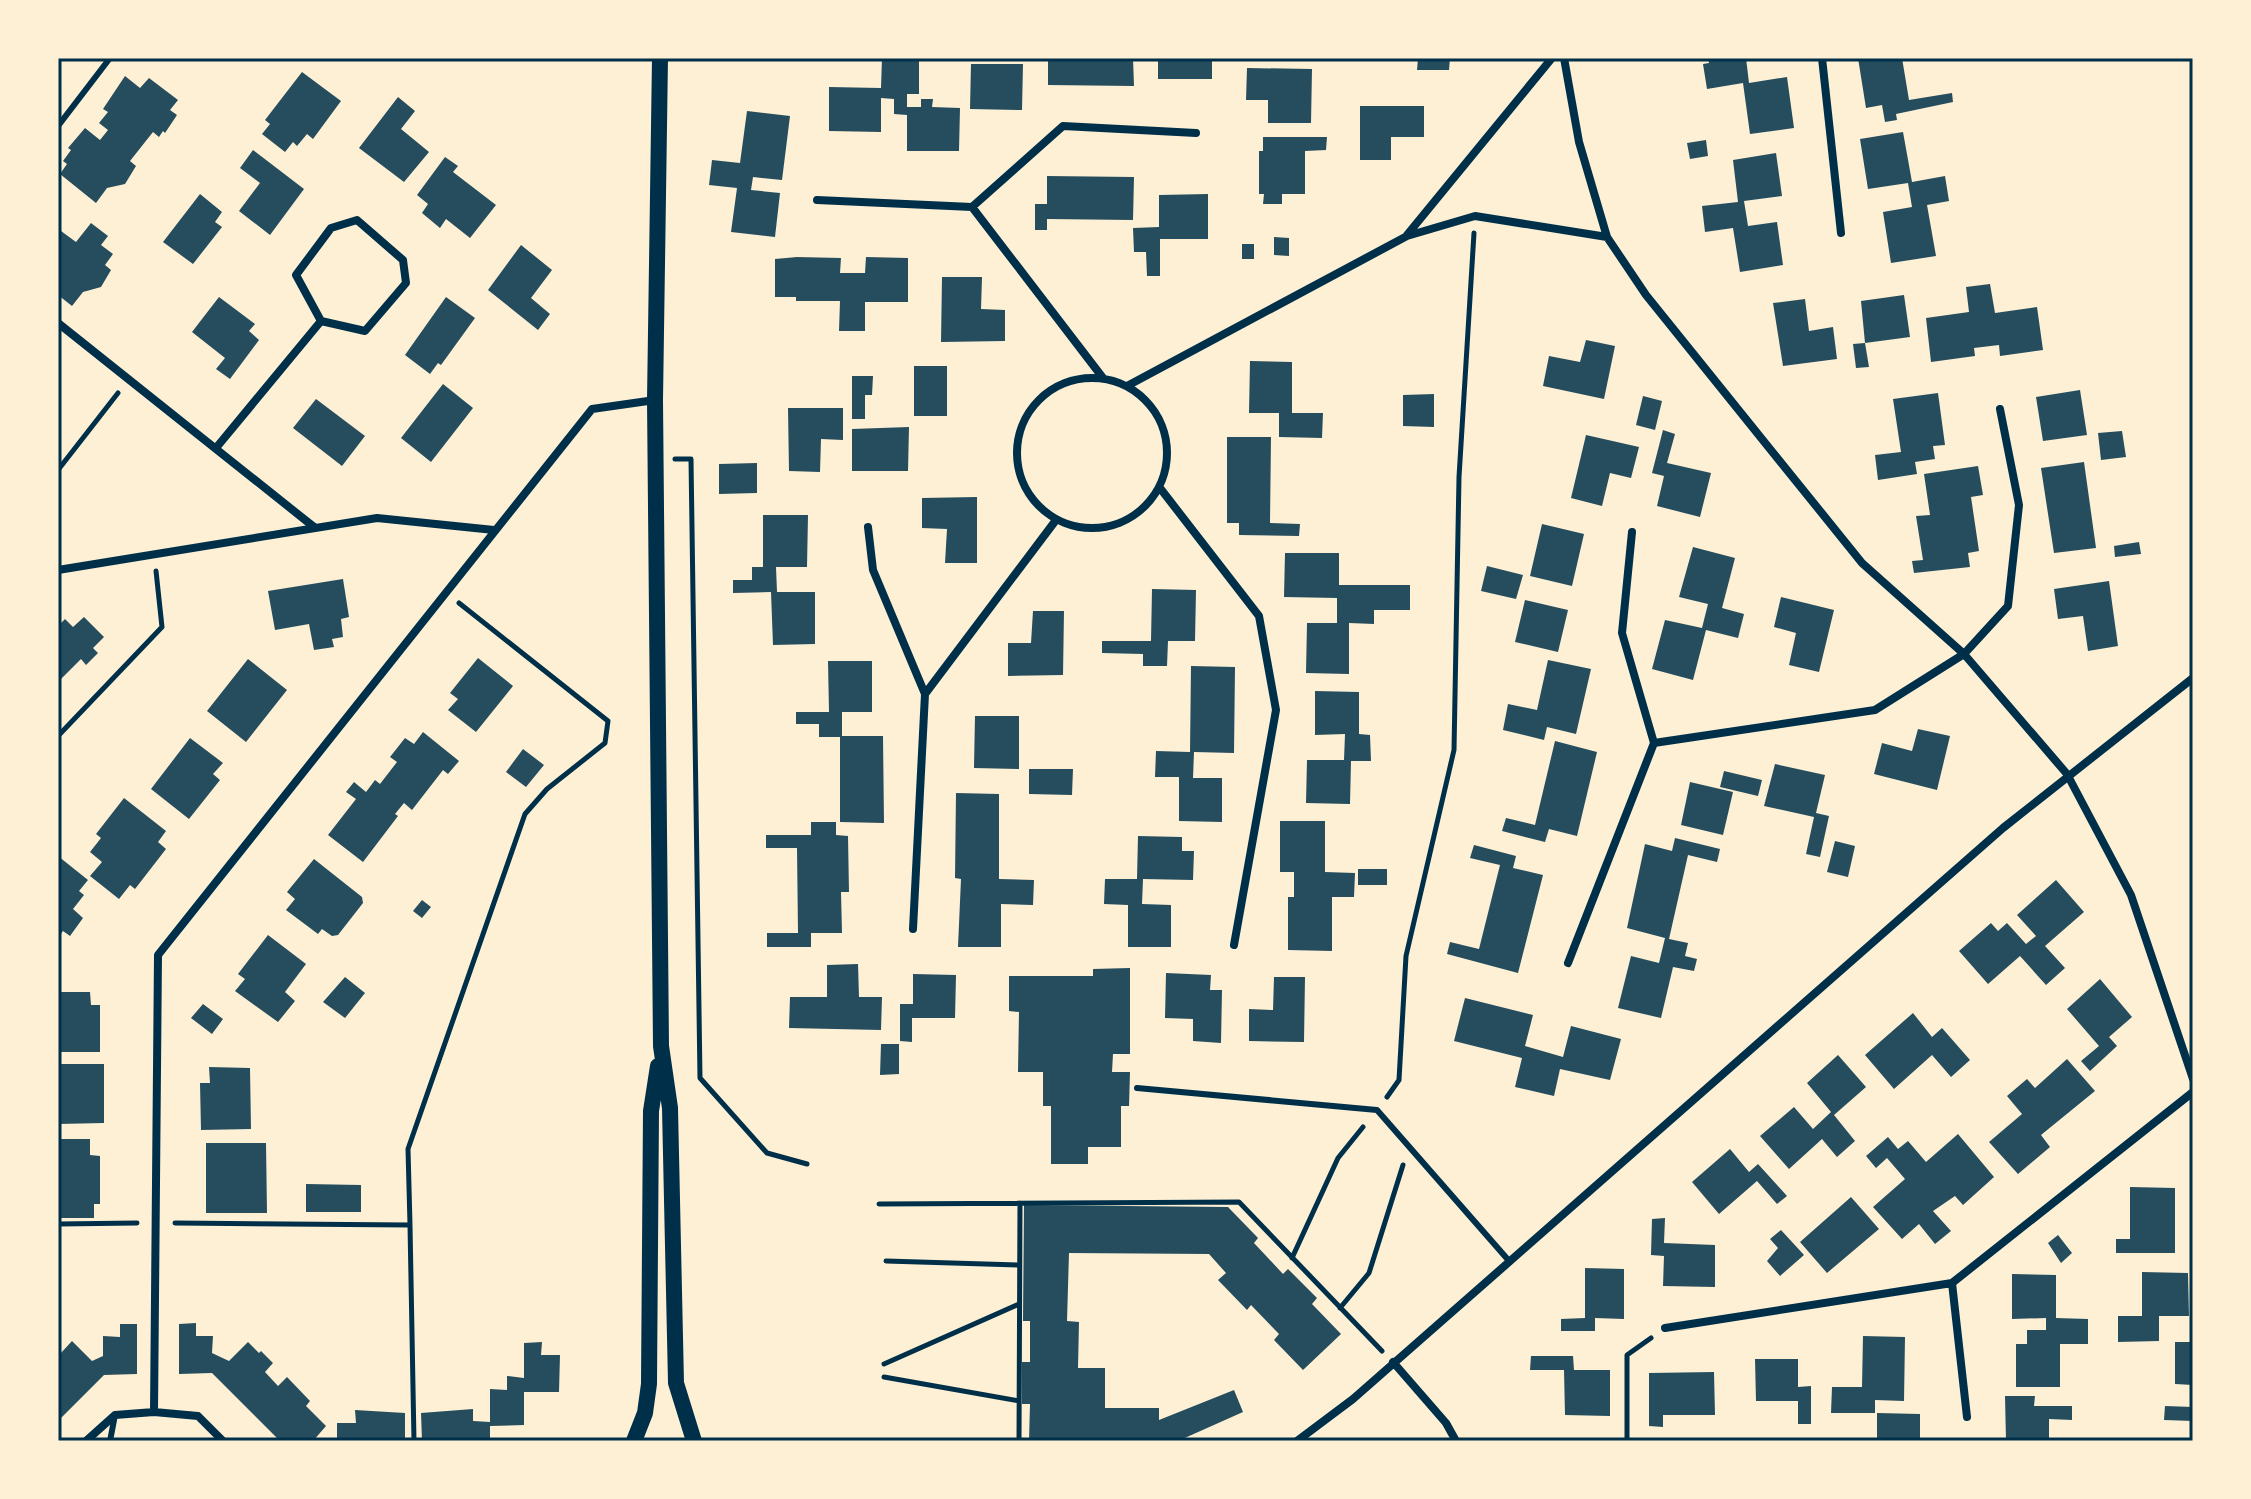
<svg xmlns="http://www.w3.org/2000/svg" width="2251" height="1499" font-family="Lato,sans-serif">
	<rect width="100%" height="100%" fill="#fdf0d5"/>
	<path fill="#264d5e" d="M882,58H919V94H907V107H921V99H933L932,107L960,108L959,151H907V115L894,114V99L881,98V132L829,131V87L881,88Z
		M1048,58H1133L1134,86L1048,85Z
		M1158,58H1212V79H1158Z
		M1418,58H1450L1449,70H1417Z
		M1708,58H1746L1749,83L1787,77L1794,128L1750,134L1743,83L1707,89L1703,64L1709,63Z
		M1858,58H1902L1909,100L1952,93L1953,102L1896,114L1897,120L1885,122L1882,105L1866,108Z
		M971,64H1023L1022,110L970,109Z
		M1247,68L1312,69L1311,123H1268V100H1246Z
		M302,72L341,101L313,139L307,134L297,146L293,142L285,152L262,134L270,124L265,120Z
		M125,76L140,88L149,78L178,100L170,110L177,115L165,133L163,131L159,137L153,132L130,161L136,166L125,184L107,188L96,203L60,174L67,164L63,161L71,150L68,148L85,128L100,140L108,130L99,123L108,112L103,109Z
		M398,97L415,111L401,129L429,152L404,182L359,148Z
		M1360,106H1424V137H1391V160H1360Z
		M747,111L790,116L782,180L753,177L751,190L780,193L775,237L731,232L737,188L709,185L712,160L740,163Z
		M1903,132L1912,182L1945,176L1949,201L1927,205L1936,256L1891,263L1883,212L1912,207L1908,183L1868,189L1860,139Z
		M1263,137H1327L1326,150L1305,151V194H1282V204H1263L1264,194H1259V151H1263Z
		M1706,140L1708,156L1690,159L1687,143Z
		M253,150L304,189L270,235L239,211L260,183L240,168Z
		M1776,153L1782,196L1744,201L1748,226L1777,222L1783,265L1740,272L1733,228L1705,232L1702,206L1738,202L1733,160Z
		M445,157L458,166L453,172L496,205L470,238L446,219L440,228L422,213L428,204L417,195Z
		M1047,176L1134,177L1133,220L1047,219V230H1035V204H1047Z
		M200,194L222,212L215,222L222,227L193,264L163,242Z
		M1208,194V239H1160V276H1147L1146,252H1134L1133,228L1159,227V195Z
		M91,223L108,236L101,245L113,254L105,265L111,270L101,287L83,292L72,306L58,295V235L61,231L76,242Z
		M1274,237L1289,238V256L1274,255Z
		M1242,244H1254V259H1242Z
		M521,245L552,270L531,298L550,314L538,330L488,290Z
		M797,257L841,258L840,273H865L866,257L908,258V302H865V331H839L840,301H796V297H775V259Z
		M942,277H982L981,309L1005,310V341L941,342Z
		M1990,284L1995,313L2037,307L2043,350L2000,356L1999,345L1974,348L1975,356L1931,362L1926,318L1969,312L1966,287Z
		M1904,295L1910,337L1865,343L1861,301Z
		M219,297L255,324L249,331L259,340L230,379L216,369L225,358L192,332Z
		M446,297L475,318L441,365L438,363L430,374L405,355Z
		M1805,299L1809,331L1833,327L1837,359L1783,366L1773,303Z
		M1586,340L1615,346L1604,399L1543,386L1549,356L1580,362Z
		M1865,343L1869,367L1856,368L1853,344Z
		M1250,361L1292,362V413H1323L1322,438L1279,437V413H1249Z
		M914,366H947V416H914Z
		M852,376H873L872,395H865V419H852Z
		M443,384L473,408L431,462L401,438Z
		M2080,390L2087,435L2043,441L2036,397Z
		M1938,393L1945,445L1933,446L1935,459L1915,462L1917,474L1878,480L1875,455L1901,452L1893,399Z
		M1434,394V427L1403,426V395Z
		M1643,396L1662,401L1655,430L1636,425Z
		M316,399L365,436L342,466L293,428Z
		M788,408H843V440L821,439L820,472L789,471Z
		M909,427L908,471H852V429Z
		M1663,430L1675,434L1667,463L1711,473L1700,517L1657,506L1664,476L1652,473Z
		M2122,431L2126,457L2101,460L2098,433Z
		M1586,435L1639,447L1631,478L1610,473L1602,506L1571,498Z
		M1227,437H1271L1270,523L1300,524L1299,536L1239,535V523H1227Z
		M2084,462L2096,548L2054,553L2041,468Z
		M757,463V493L719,494V464Z
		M1978,466L1983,495L1971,497L1979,551L1968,553L1970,567L1914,573L1912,561L1923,560L1916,516L1930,515L1924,474Z
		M977,497V563H945L947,529L922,528V498Z
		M763,515H808L807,567H776L777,592H815V644L773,645L771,592L733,593V580H752V567H763Z
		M1542,524L1584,534L1572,586L1530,576Z
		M2139,542L2141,554L2115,557L2114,546Z
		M1693,547L1735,558L1722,608L1744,614L1738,638L1706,630L1693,680L1652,669L1665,620L1702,628L1708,604L1679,597Z
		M1285,553H1339V585H1410V610H1374V624L1349,623V674L1306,673L1307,623H1337V598L1284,597Z
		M1487,566L1523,575L1516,599L1481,591Z
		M343,579L349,617L341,619L343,637L332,639L334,647L314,650L309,624L275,630L268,591Z
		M2109,581L2118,646L2088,651L2083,616L2058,619L2054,589Z
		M1152,589L1196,590L1195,641H1168L1167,666H1143V654L1102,653V641H1151Z
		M1781,597L1834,610L1819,672L1789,665L1796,633L1774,627Z
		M1525,600L1568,610L1558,652L1515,642Z
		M1033,611H1064L1063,675L1008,676V643H1031Z
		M84,617L104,637L93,648L98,653L86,665L81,659L58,682V626L65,619L73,627Z
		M478,658L513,686L476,732L448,710L458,699L450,693Z
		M248,659L287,690L246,742L207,711Z
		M1548,660L1591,669L1576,734L1547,727L1544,740L1503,730L1508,704L1537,710Z
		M828,661H872V712H842V736H883L884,823L840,822V737H819V724H796V712H829Z
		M1191,666L1235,667L1234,753L1194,752L1193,778H1222V822L1179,821V777H1155L1156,751L1190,752Z
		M1315,691L1359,692V734L1370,735L1371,761H1351L1350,804L1306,803L1307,760H1344L1345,734L1315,735Z
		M975,716H1019V769L974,768Z
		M1918,729L1950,736L1937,790L1874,774L1882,743L1912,751Z
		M423,732L459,761L448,774L443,770L412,810L404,803L395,814L398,816L363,862L328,835L356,799L346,792L354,782L366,792L375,780L380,784L397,762L390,757L405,738L414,744Z
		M190,738L223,763L213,774L220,780L189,819L151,789Z
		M1555,741L1597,752L1577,836L1549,829L1545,842L1502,831L1506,818L1535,825Z
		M523,749L544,765L526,787L506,772Z
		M1775,764L1825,775L1816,813L1829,816L1820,857L1806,854L1814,817L1764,806Z
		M1029,769H1073L1072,795L1029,794Z
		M1724,771L1762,780L1758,796L1720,787Z
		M1690,782L1733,792L1723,835L1681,825Z
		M956,793L999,794V879L1034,880L1033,905L1001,904V947H958L961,879L955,878Z
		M124,798L166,831L158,842L166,849L135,889L130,885L119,899L90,876L102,862L90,852L101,838L96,834Z
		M1280,821H1325V872L1355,873L1354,897H1332V951L1288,950V897H1294V872H1280Z
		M811,822H836V835L848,836L849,892H841L842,933H811V947H767V933H798L797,848H766V835H811Z
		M1138,836L1182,837V851H1194L1193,880L1143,879L1142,904L1171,905V947H1128V905L1104,904L1105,879H1137Z
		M1675,838L1720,849L1717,862L1688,855L1669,939L1688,943L1685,956L1697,959L1694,971L1673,967L1661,1018L1618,1008L1631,956L1659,963L1665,938L1627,928L1645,844L1672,851Z
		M1835,841L1855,846L1848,877L1827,872Z
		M1474,845L1516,856L1513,868L1543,875L1518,973L1447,954L1450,942L1479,949L1500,865L1470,858Z
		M58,856L88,880L79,891L84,895L73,909L83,918L70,936L63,931L58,938Z
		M314,859L362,897L363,903L338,935L332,936L322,929L318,934L286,910L295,899L287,892Z
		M1358,869H1387V885H1358Z
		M2056,880L2084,912L2045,946L2065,968L2046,985L2020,956L1988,984L1959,951L1991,923L1998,931L2007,923L2026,944L2036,936L2017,915Z
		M422,900L431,907L422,918L413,911Z
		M268,935L306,964L285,992L295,1001L278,1022L235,991L245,979L238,974Z
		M858,964L859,997H882L881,1030L789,1028L790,997H827V965Z
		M1130,968V1054H1113L1112,1072H1130L1129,1106H1121V1147H1088V1164H1051V1106H1043V1072H1018L1019,1012L1009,1011V976H1093V969Z
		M1166,973L1211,975L1210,990H1222L1221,1043L1193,1041V1019L1165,1018Z
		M913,974L956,975L955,1018H912V1042L900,1041V1004H913Z
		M345,977L365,993L345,1018L323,1002Z
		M1274,977H1305L1304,1042L1249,1041V1009L1273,1010Z
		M2100,979L2132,1017L2109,1037L2117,1046L2090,1071L2081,1061L2099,1046L2067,1009Z
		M58,992H90L91,1005H100V1052H58Z
		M1465,998L1533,1015L1525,1046L1563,1057L1571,1026L1621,1039L1610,1080L1560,1069L1554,1096L1515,1087L1522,1058L1454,1041Z
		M203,1004L223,1019L212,1034L191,1018Z
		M1913,1013L1932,1037L1942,1028L1970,1060L1951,1077L1932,1055L1894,1089L1865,1055Z
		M881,1044H899V1074L880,1075Z
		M1838,1055L1866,1087L1834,1115L1855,1141L1837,1157L1822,1139L1789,1169L1760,1136L1794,1107L1813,1129L1831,1112L1807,1083Z
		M2067,1059L2095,1091L2041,1135L2050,1147L2018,1174L1989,1142L2022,1114L2007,1096L2027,1079L2035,1088Z
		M58,1064H104V1123L58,1124Z
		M209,1067L250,1068L251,1129L201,1130L200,1083H210Z
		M1958,1134L1994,1177L1963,1205L1955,1196L1933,1211L1951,1231L1935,1244L1919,1224L1902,1239L1873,1207L1905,1179L1887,1158L1876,1168L1866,1156L1888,1137L1898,1149L1908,1141L1926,1162Z
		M58,1139H90V1155L100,1156V1204H94V1218H58Z
		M206,1143H266L267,1213H206Z
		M1730,1149L1749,1172L1758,1164L1787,1196L1777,1204L1757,1181L1719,1214L1692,1182Z
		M306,1184L361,1185V1212H306Z
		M2130,1187L2175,1188V1253H2116V1239H2130Z
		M1851,1197L1879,1229L1827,1273L1800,1242Z
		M1024,1205L1228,1207L1258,1238L1254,1243L1283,1274L1288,1269L1317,1298L1312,1304L1341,1334L1303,1370L1274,1340L1279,1334L1251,1305L1247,1310L1218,1280L1226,1273L1209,1254L1069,1253L1067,1321L1079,1322L1078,1368H1105V1408H1159V1420L1234,1390L1243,1412L1178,1441H1029L1030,1404H1022V1362H1030V1321H1023Z
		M1665,1218L1664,1243L1715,1245V1287L1663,1286L1664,1256L1651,1255L1652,1219Z
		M1781,1230L1804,1255L1780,1276L1767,1261L1778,1248L1770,1239Z
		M2058,1235L2072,1253L2061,1263L2048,1243Z
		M1585,1268L1624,1269V1319L1595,1318V1331H1561V1319L1585,1318Z
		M2142,1272L2188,1273L2189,1316H2159V1341L2118,1342V1316H2142Z
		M2012,1274L2056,1275V1318L2088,1319V1344H2060V1387H2016V1344H2027V1330H2046V1318L2012,1319Z
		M196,1323V1336H213L212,1353L229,1361L248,1342L259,1353L261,1351L273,1363L265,1372L278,1386L287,1377L310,1401L306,1406L326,1426L313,1441H280L212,1373L179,1374V1324Z
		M120,1324H137V1374L104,1375L58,1421V1352L60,1354L72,1341L92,1361L103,1356V1336L120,1337Z
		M1863,1336L1905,1337L1904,1401L1875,1400V1413H1831L1832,1387H1862Z
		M542,1342L541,1355H560L559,1392H524V1425L490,1426V1441H422L421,1413L473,1409V1421L490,1422V1389L507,1390V1376L524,1378V1343Z
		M2175,1342H2193V1385L2175,1384Z
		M1531,1356H1573L1574,1370H1610V1416L1565,1415L1564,1370H1530Z
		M1755,1359H1798V1387L1811,1386V1424H1798V1401H1756Z
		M1714,1372L1715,1415H1663V1427L1649,1426V1373Z
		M2005,1396H2035L2034,1406H2072V1420L2049,1419V1441H2006Z
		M2165,1406L2193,1407V1421L2164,1420Z
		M355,1410L405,1413V1441H337V1423H356Z
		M1877,1413L1920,1414V1441H1877Z"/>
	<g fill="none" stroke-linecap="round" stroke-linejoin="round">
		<path stroke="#003049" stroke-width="5" d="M675,459H691L700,1078L767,1153L807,1164
			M58,470L118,393
			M58,736L162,627L156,571
			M1387,1097L1399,1080L1406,956L1454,750L1459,477L1474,233
			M879,1204L1239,1202L1382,1351
			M175,1223L410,1225L408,1149L525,814L547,789L605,743L608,721L459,603
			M58,1224L137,1223
			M410,1225L414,1441
			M1292,1258L1338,1158L1363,1127
			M886,1261L1019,1265
			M1340,1308L1369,1273L1403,1165
			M884,1364L1019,1304
			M884,1377L1019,1401
			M1019,1441L1020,1203
			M1627,1441V1355L1651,1338"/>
		<path stroke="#003049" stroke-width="6" d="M58,126L110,58
			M1137,1088L1377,1110L1510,1262
			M110,1441L115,1415"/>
		<path stroke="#003049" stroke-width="8" d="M1564,58L1579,142L1607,237L1646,295L1862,563L1964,654L2067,774L2131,895L2193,1079
			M1822,58L1841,233
			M817,200L972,207L1103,378
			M972,207L1063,126L1196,133
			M1407,235L1552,58
			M58,323L314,527
			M1017 453a75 75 0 1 1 150 0a75 75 0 1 1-150 0Z
			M1127,386L1407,236L1475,216L1607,237
			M216,448L321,321L365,331L406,283L403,260L357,220L331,228L296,275L321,321
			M1160,488L1259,616L1276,710L1234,945
			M868,527L873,570L925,694
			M58,570L377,518L494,530
			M1654,743L1875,710L1964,654L2008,606L2019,505L2000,409
			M913,929L925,694L1056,520
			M1568,963L1654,743L1622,633L1632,532
			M1952,1283L1967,1417
			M1665,1328L1952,1283L2193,1092
			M1393,1362L1446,1423L1456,1441
			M154,1412L158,955L592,409L655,400
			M86,1441L115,1415L154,1412L198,1416L223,1441
			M1297,1441L1353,1399L2003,828L2193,678"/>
		<path stroke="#003049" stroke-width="16" d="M660,58L655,400L661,1046L670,1108L676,1383L694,1441
			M634,1441L645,1413L649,1384L651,1111L658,1066"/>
	</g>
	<rect width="2251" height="1499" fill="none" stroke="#fdf0d5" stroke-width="120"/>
	<rect x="60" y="60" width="2131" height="1379" fill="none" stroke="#003049" stroke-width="3"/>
</svg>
